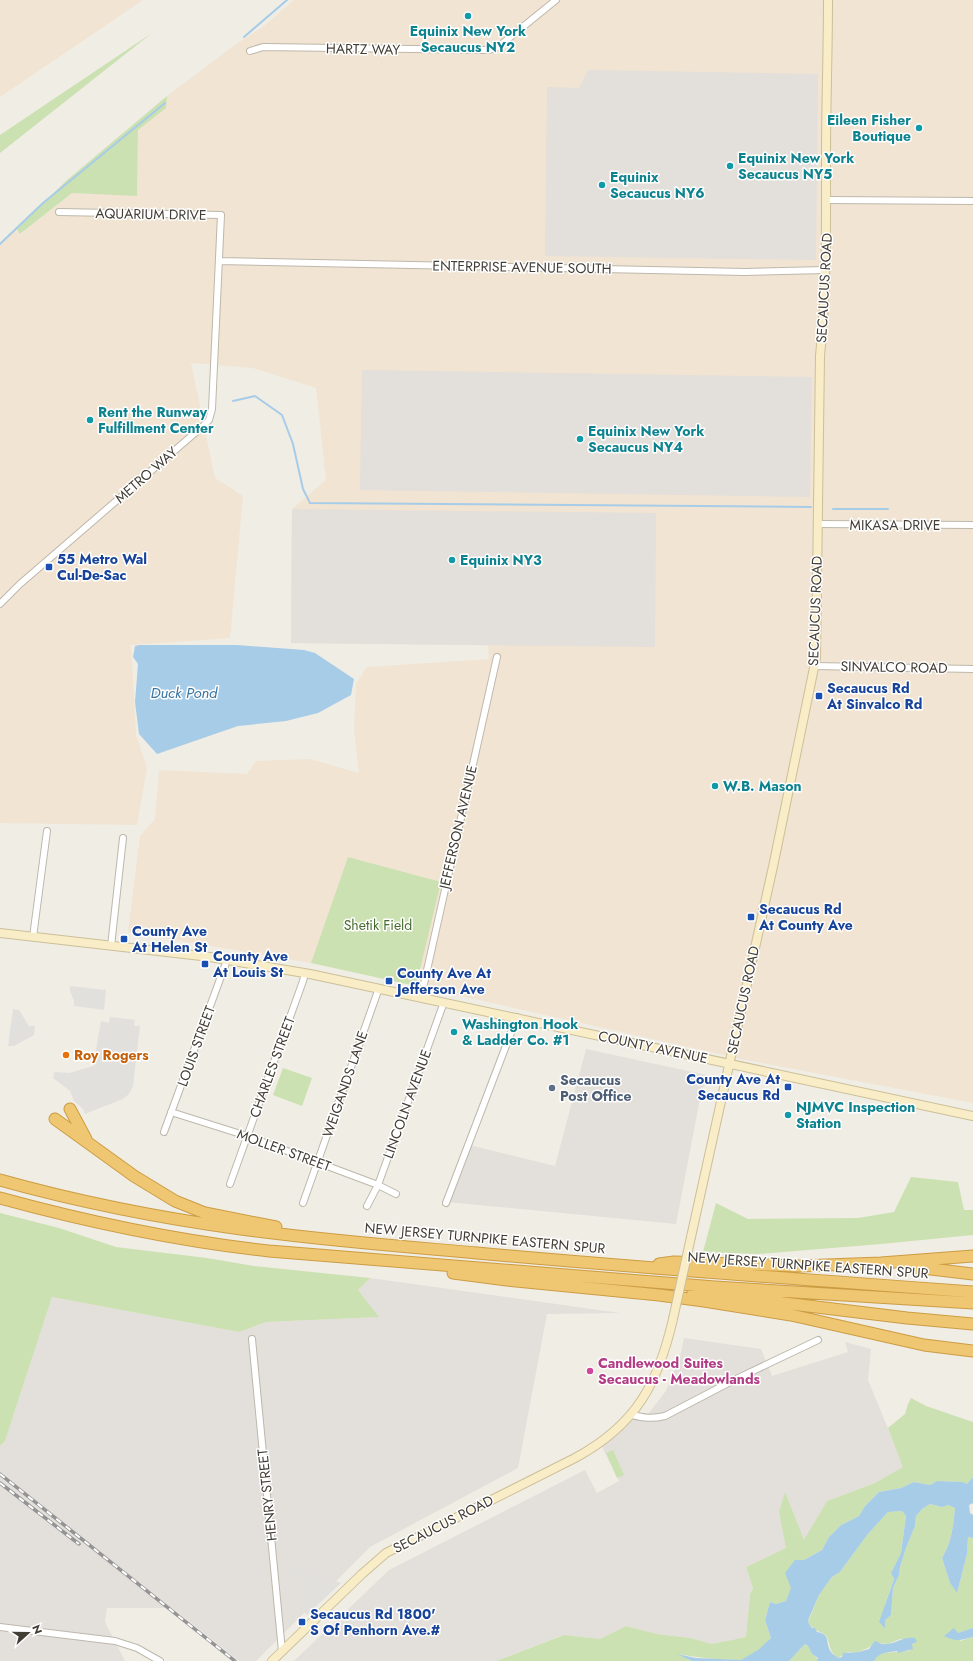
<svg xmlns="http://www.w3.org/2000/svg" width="973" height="1661" font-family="Jost,sans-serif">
	<rect width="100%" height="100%" fill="#f0ede5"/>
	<path fill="#f1e4d2" d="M0,0H143L0,97Z
		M294,0H973V1103L746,1060L416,986L440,882L348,857L311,963L128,932L140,836L155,819L159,770L247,774L256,761L310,759L359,773L354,731L356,684L367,667L489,659L488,645L291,643L292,509L326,480L316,388L253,368L191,363L215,478L243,496L230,638L131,645L136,735L147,768L137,825L0,823V245L17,229L21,234L72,193L137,195L138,130L166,108L167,96L232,47L264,26Z"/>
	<path fill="#e3dfda" d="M588,70L818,74L816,260L545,256L547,87L579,88Z
		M362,370L812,377L810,497L360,490Z
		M292,509L656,513L655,647L291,643Z
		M586,1049L711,1076L710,1080L702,1088L676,1224L447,1202L469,1145L555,1166Z
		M370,1278L620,1313L547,1314L518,1468L370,1547L256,1661H239L172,1608H107L105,1622L125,1661H0V1446L5,1441L52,1297L239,1332L266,1322L378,1317L358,1290Z
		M684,1338L761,1349L772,1376L848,1352L845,1342L871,1349L868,1380L904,1467L875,1483L827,1501L804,1541L785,1493L779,1512L787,1548L746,1567L753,1588L750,1594L746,1637L712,1644L690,1638L657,1634L626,1626L600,1639L563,1635L496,1661H294L389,1570L585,1470L597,1493L619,1481L601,1445L632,1417L644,1419L666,1391L681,1353Z"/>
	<path fill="#cbe1b1" d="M152,33L0,153V135Z
		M167,96L166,108L138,130L137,196L72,193L20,234L17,229L66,181Z
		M348,857L441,882L416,986L311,963Z
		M283,1068L312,1078L302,1106L273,1095Z
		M911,1177L958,1182L964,1210H973V1235L881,1244L758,1254L703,1252L716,1203L748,1219L858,1218L894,1212Z
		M0,1213L59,1228L116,1247L207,1258L254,1266L370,1278L358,1290L379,1317L266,1322L239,1332L52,1297L5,1441L0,1446Z
		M911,1398L926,1406L973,1422V1477L967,1484L963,1482L937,1481L930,1485L914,1482L901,1488L879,1492L865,1506L859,1516L841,1525L829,1537L822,1550L804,1560L786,1601L776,1604L770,1602L765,1620L771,1638C763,1646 753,1657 741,1660C731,1661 690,1657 679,1654L692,1661H496L564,1635L600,1639L626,1626L657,1634L690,1638L712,1644L746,1637L750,1594L753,1588L746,1567L786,1548L779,1512L785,1492L804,1540L827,1501L875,1483L903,1467L888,1428L905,1414L908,1404Z
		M613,1450L624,1475L617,1478L606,1453Z
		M930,1504L942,1507L948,1505L955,1508C953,1526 952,1542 942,1558L950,1583L957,1593L967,1554L968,1537L973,1538V1628L958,1633L960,1641L973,1637V1661H874L877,1655L882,1653L909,1651L912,1644L916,1642L905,1639H900L888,1644L878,1643L859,1652H848L838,1658C827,1649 832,1646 826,1636C823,1631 815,1633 808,1622L819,1595L832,1577L840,1572L867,1535L888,1512L902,1511L906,1516L901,1553L891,1573L894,1579L885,1604V1620L891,1615L893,1588L899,1575L900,1567L906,1548L915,1526L916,1516L922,1509Z
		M805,1644L808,1646L812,1654L818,1659L817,1661H789Z"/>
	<path fill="#e2e0dd" d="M70,986L106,990L104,1010L74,1006V1001L70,991Z
		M13,1009L19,1010L29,1026H35L34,1035L14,1046H8Z
		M110,1017L135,1020L134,1026H140L133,1086L129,1094L123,1099L85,1114L83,1109L74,1101L70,1091L53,1078L54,1072L69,1073L93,1066L101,1021L109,1023Z
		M287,1562L341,1583L307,1615L299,1607L298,1599L302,1584L306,1585V1580L288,1575Z"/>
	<path fill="#a7cce8" d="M139,645H237L304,650L315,653L354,679L351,695L318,713L286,721L238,726L157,754L139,734L135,702L138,664L133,657L135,646Z
		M973,1477V1503L969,1505L970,1513L973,1515V1538L968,1537L967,1554L957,1593L950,1583L942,1558C952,1542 953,1526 955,1508L948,1505L942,1507L930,1504L922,1509L916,1516L915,1526L906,1548L900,1567L899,1575L893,1588L891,1615L885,1620V1628L879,1622L894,1579L891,1573L901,1553L906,1516L902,1511L888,1512L867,1535L840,1572L832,1577L819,1595L809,1618L808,1622L812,1628H815L817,1632C831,1634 825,1643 831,1652C832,1654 836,1656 838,1658L842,1657L843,1653L859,1652L869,1649L875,1641C879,1642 881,1645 887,1644C897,1643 904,1636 915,1638L917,1642L912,1644L913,1649L898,1653L897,1651C887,1653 880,1651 874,1661H817L818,1658L812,1654L808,1646L805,1644L789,1661H692L677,1654L696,1658L741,1660L758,1650L771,1638L765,1620L770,1602L776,1604L786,1601L791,1588L785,1573L795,1560H804L822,1550L829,1537L841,1525L859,1516L865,1506L879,1492L901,1488L914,1482L930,1485L937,1481L963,1482L967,1484Z
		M954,1628L958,1633L973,1628V1637C962,1640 955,1642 944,1636Z"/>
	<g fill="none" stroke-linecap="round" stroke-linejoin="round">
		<path stroke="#a7cce8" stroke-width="2" d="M244,37L287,0
			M0,244L43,203L165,103
			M233,401L255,396L282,415L293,444L303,489L310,503L811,507
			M833,509H888"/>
		<g stroke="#beb8ac" stroke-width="8">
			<path id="minor" d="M250,51L263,47L489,50L498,47L556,0
				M827,200L973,201
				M219,261L745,272L825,270
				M818,524L973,525
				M0,604L20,584L203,426L209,420L212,409L221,215L59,212
				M814,666L973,669
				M33,937L47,831
				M111,946L123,838
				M421,997L497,657
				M171,1112L247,1136L378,1185L396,1194
				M164,1132L227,960
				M230,1184L303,981L305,973
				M303,1203L379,988
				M446,1203L517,1017
				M367,1206L378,1185L444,1002
				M252,1339L282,1651
				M632,1415C644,1418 652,1419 665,1416L734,1380L818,1340
				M0,1627L115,1641L137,1648L160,1661"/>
		</g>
		<g stroke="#ccbf99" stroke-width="10">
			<path id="secondary" d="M0,933L210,957L310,974L973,1116
				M691,1237L774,862L816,658L820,356C827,289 826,222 826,155C826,103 828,52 828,0
				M272,1661L362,1574L386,1553L575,1458C636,1425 658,1384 673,1319"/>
		</g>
		<g stroke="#cc9c43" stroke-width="13">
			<path id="motorway" d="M70,1109L86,1139
				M55,1119L134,1176L175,1201L205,1213L276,1227
				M0,1180C79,1202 160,1218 241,1229C319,1240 398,1246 477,1253C642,1268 807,1280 973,1292
				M0,1198C88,1222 178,1241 269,1251L715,1287L973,1303
				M659,1264L674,1262L800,1266L881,1263L973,1256
				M906,1266L973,1274
				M453,1273L507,1280L659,1295L704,1301L791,1315L924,1345L973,1351
				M693,1292L907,1318L973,1324"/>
		</g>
		<use href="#minor" stroke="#fff" stroke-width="6"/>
		<use href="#secondary" stroke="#f8edc7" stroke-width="8"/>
		<use href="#motorway" stroke="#efc772" stroke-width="11"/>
		<g stroke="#949494" stroke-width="3.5">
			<path id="rail" d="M0,1474L235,1661
				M0,1483L79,1544"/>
		</g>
		<use href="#rail" stroke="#fff" stroke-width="2" stroke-dasharray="6" stroke-linecap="butt"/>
		<g stroke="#ccbf99" stroke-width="10" stroke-linecap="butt">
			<path id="secondary-bridge" d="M673,1319L691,1237"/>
		</g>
		<use href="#secondary-bridge" stroke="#f8edc7" stroke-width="8"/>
	</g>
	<g fill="#0f9aa8" stroke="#fff" stroke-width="1.5">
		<circle cx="468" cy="16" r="4"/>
		<circle cx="919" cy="128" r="4"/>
		<circle cx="730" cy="166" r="4"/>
		<circle cx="602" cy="185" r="4"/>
		<circle cx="90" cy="420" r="4"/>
		<circle cx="580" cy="439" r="4"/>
		<circle cx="452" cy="560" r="4"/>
		<circle cx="715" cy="786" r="4"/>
		<circle cx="454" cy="1032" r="4"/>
		<circle cx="788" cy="1115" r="4"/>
	</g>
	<g fill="#1a4fb4" stroke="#fff" stroke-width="1.5">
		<rect x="45" y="563" width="8" height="8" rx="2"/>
		<rect x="815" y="692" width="8" height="8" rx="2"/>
		<rect x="747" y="913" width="8" height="8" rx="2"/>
		<rect x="120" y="935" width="8" height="8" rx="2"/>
		<rect x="201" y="960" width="8" height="8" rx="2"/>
		<rect x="385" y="977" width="8" height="8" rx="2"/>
		<rect x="784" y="1083" width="8" height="8" rx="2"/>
		<rect x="298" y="1618" width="8" height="8" rx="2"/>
	</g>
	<circle fill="#e8710a" stroke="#fff" stroke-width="1.5" cx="66" cy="1055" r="4"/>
	<circle fill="#5c6f8a" stroke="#fff" stroke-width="1.5" cx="552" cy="1088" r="4"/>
	<circle fill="#d1479c" stroke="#fff" stroke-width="1.5" cx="590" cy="1371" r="4"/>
	<g text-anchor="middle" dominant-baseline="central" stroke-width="3" stroke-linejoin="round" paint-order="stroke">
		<g font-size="14" font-weight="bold" fill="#0d838f" stroke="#fff" text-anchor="start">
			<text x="468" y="31" text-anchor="middle">Equinix New York<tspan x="468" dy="16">Secaucus NY2</tspan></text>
			<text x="911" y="120" text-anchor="end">Eileen Fisher<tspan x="911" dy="16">Boutique</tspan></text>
			<text x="738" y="158">Equinix New York<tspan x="738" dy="16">Secaucus NY5</tspan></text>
			<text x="610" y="177">Equinix<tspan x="610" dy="16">Secaucus NY6</tspan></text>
			<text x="98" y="412">Rent the Runway<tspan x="98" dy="16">Fulfillment Center</tspan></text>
			<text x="588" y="431">Equinix New York<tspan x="588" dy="16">Secaucus NY4</tspan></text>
			<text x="460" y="560">Equinix NY3</text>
			<text x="723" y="786">W.B. Mason</text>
			<text x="462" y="1024">Washington Hook<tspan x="462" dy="16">&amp; Ladder Co. #1</tspan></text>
			<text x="796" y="1107">NJMVC Inspection<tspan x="796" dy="16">Station</tspan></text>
		</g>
		<g font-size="14" fill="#423d35" stroke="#fff">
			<text transform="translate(363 49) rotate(1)">HARTZ WAY</text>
			<text transform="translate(151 214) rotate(1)">AQUARIUM DRIVE</text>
			<text transform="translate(522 267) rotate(1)">ENTERPRISE AVENUE SOUTH</text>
			<text transform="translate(824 288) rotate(-87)">SECAUCUS ROAD</text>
			<text transform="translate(146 475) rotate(-41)">METRO WAY</text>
			<text x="895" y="525">MIKASA DRIVE</text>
			<text transform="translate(815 611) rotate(-88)">SECAUCUS ROAD</text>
			<text transform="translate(894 667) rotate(1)">SINVALCO ROAD</text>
			<text transform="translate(458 827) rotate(-77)">JEFFERSON AVENUE</text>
			<text transform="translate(743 1000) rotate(-78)">SECAUCUS ROAD</text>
			<text transform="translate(196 1046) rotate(-70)">LOUIS STREET</text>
			<text transform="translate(653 1047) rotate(12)">COUNTY AVENUE</text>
			<text transform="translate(272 1067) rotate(-70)">CHARLES STREET</text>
			<text transform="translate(345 1084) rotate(-71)">WEIGANDS LANE</text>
			<text transform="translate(407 1104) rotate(-70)">LINCOLN AVENUE</text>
			<text transform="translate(284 1150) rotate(20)">MOLLER STREET</text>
			<text transform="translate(485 1238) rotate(5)">NEW JERSEY TURNPIKE EASTERN SPUR</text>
			<text transform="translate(808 1265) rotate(4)">NEW JERSEY TURNPIKE EASTERN SPUR</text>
			<text transform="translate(267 1495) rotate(-96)">HENRY STREET</text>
			<text transform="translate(443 1524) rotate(-27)">SECAUCUS ROAD</text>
		</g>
		<g font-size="14" font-weight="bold" fill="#164399" stroke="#fff" text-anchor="start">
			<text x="57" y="559">55 Metro Wal<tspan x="57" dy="16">Cul-De-Sac</tspan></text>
			<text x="827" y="688">Secaucus Rd<tspan x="827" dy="16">At Sinvalco Rd</tspan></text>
			<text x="759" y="909">Secaucus Rd<tspan x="759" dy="16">At County Ave</tspan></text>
			<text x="132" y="931">County Ave<tspan x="132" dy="16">At Helen St</tspan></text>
			<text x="213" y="956">County Ave<tspan x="213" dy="16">At Louis St</tspan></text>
			<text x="397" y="973">County Ave At<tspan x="397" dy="16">Jefferson Ave</tspan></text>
			<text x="780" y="1079" text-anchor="end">County Ave At<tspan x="780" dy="16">Secaucus Rd</tspan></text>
			<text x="310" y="1614">Secaucus Rd 1800'<tspan x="310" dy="16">S Of Penhorn Ave.#</tspan></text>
		</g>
		<g font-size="14" fill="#466d2f" stroke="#fff">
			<text x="378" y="925">Shetik Field</text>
		</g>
		<g font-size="14" font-weight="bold" fill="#c56008" stroke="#fff" text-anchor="start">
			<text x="74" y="1055">Roy Rogers</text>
		</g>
		<g font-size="14" font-weight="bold" fill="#4e5e75" stroke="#fff" text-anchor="start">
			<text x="560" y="1080">Secaucus<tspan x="560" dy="16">Post Office</tspan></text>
		</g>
		<g font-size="14" font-weight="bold" fill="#b23c85" stroke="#fff" text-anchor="start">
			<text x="598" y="1363">Candlewood Suites<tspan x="598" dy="16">Secaucus - Meadowlands</tspan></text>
		</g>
		<g font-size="15" font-style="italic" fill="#3a75a2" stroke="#fff">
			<text x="184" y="693">Duck Pond</text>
		</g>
	</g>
	<g transform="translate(28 1633) rotate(69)" stroke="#ffffff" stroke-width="3" paint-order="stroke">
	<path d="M0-3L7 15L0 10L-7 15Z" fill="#423d35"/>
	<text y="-6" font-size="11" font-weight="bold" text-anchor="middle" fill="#423d35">N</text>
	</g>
</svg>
